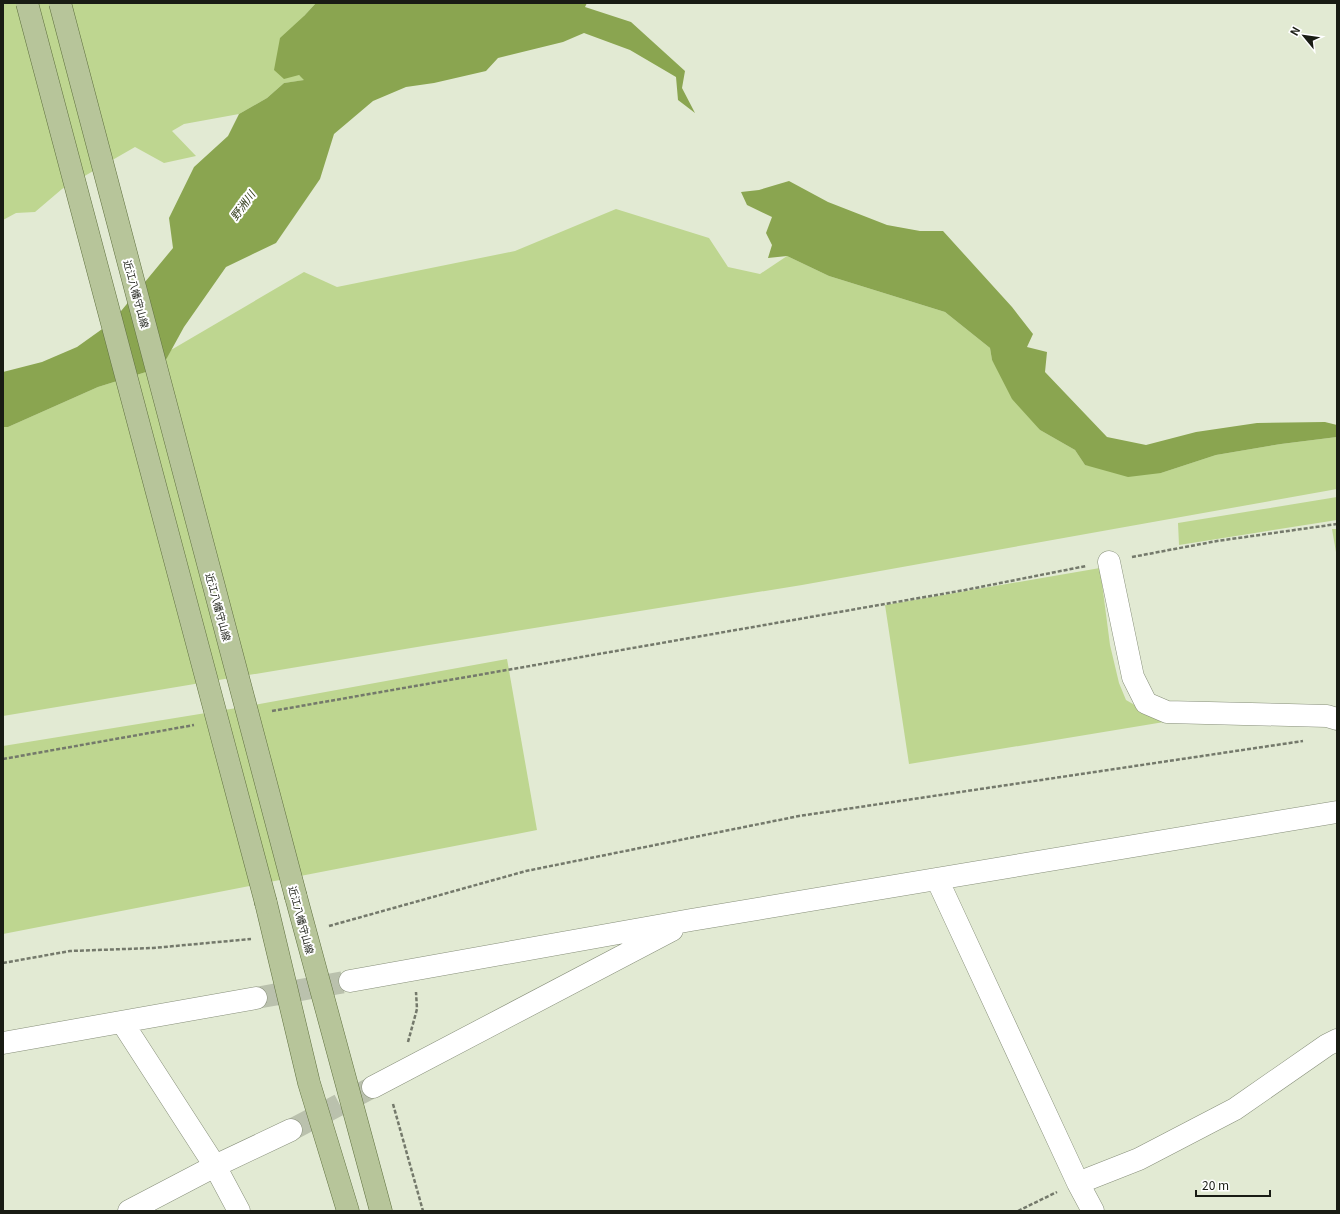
<svg xmlns="http://www.w3.org/2000/svg" width="1340" height="1214" font-family="Georgia,'Noto Sans JP',serif">
	<rect width="100%" height="100%" fill="#e2ead3"/>
	<path fill="#bed690" d="M3,3H316L304,16L299,75L305,80L284,83L267,98L239,114L184,124L172,131L196,156L164,163L135,147L62,189L35,212L16,213L3,220Z
		M616,209L709,238L728,267L760,274L787,256L829,276L945,312L990,348L992,360L1040,430L1075,450L1085,465L1161,473L1216,455L1281,444L1337,437V489L802,585L429,645L3,716V427H8L98,387L162,367L171,350L304,272L337,287L515,251Z
		M1337,497V520L1179,545L1178,523Z
		M1332,529H1337V558Z
		M1100,568L1110,645L1119,683L1126,700L1164,722L909,764L885,605Z
		M507,659L537,830L3,934V746L249,706Z"/>
	<path fill="#8aa550" d="M316,3H587L585,7L631,22L685,71L682,88L695,113L678,100L676,77L630,50L584,33L563,42L498,58L486,71L434,83L406,87L373,101L334,134L320,179L276,243L226,267L184,327L162,367L98,387L8,427H3V372L42,362L77,347L112,322L173,248L169,218L194,167L228,136L239,114L267,98L284,83L304,80L299,75L284,79L274,70L280,38L304,16Z
		M789,181L828,202L887,225L920,231H943L1012,307L1033,334L1027,347L1047,352L1045,372L1107,437L1146,445L1196,432L1257,423L1325,422L1337,425V437L1281,444L1216,455L1161,473L1128,477L1085,465L1075,450L1040,430L1012,399L992,360L990,348L945,312L829,276L787,256L768,258L772,245L766,233L772,217L747,205L741,192L759,190Z"/>
	<g fill="none" stroke-linecap="round" stroke-linejoin="round">
		<path stroke="#bac1ad" stroke-width="22" stroke-dasharray="22 11" stroke-linecap="butt" d="M256,998L350,981
			M291,1130L373,1087"/>
		<g stroke="#878f7a" stroke-width="23">
			<path id="minor" d="M1109,562L1133,677L1146,703L1167,712L1327,716L1337,719
				M937,879L1078,1183L1093,1211
				M350,981L691,920L1337,812
				M122,1022L215,1166L239,1211
				M3,1043L256,998
				M373,1087L672,930
				M1078,1183L1139,1159L1235,1109L1327,1045L1337,1040
				M129,1211L215,1166L291,1130"/>
		</g>
		<g stroke="#607140" stroke-width="23">
			<path id="major" d="M296,897L381,1211
				M266,903L309,1083L348,1211"/>
		</g>
		<path stroke="#74796b" stroke-width="2.5" stroke-dasharray="4 2" stroke-linecap="butt" d="M1132,557L1217,541L1337,524
			M272,711L965,590L1086,566
			M3,759L194,725
			M329,926L526,871L799,816L1303,741
			M3,963L70,951L153,948L251,939
			M408,1042L417,1009L416,992
			M393,1104L423,1211
			M1018,1211L1057,1192"/>
		<use href="#minor" stroke="#fff" stroke-width="22"/>
		<use href="#major" stroke="#b7c59a" stroke-width="22"/>
		<g stroke="#607140" stroke-width="23" stroke-linecap="butt">
			<path id="major-bridge" d="M27,3L266,903
				M60,3L296,897"/>
		</g>
		<use href="#major-bridge" stroke="#b7c59a" stroke-width="22"/>
	</g>
	<g text-anchor="middle" dominant-baseline="central" stroke-width="4" stroke-linejoin="round" paint-order="stroke">
		<g font-size="10" fill="#191c14" stroke="#fff">
			<text transform="translate(137 294) rotate(75)">近江八幡守山線</text>
			<text transform="translate(219 607) rotate(75)">近江八幡守山線</text>
			<text transform="translate(302 920) rotate(75)">近江八幡守山線</text>
		</g>
		<g font-size="11" font-style="italic" fill="#2d3814" stroke="#fff">
			<text transform="translate(242 205) rotate(-54)">野洲川</text>
		</g>
	</g>
	<rect width="1340" height="1214" fill="none" stroke="#191c14" stroke-width="8"/>
	<g transform="translate(1304 36) rotate(299)" stroke="#ffffff" stroke-width="3" paint-order="stroke">
	<path d="M0-3L7 15L0 10L-7 15Z" fill="#191c14"/>
	<text y="-6" font-size="11" font-weight="bold" text-anchor="middle" fill="#191c14">N</text>
	</g>
	<path d="M1196 1190v6h74v-6" fill="none" stroke="#191c14" stroke-width="2"/>
	<text x="1202" y="1190" font-size="12" fill="#191c14" stroke="#ffffff" stroke-width="3" paint-order="stroke">20 m</text>
</svg>
